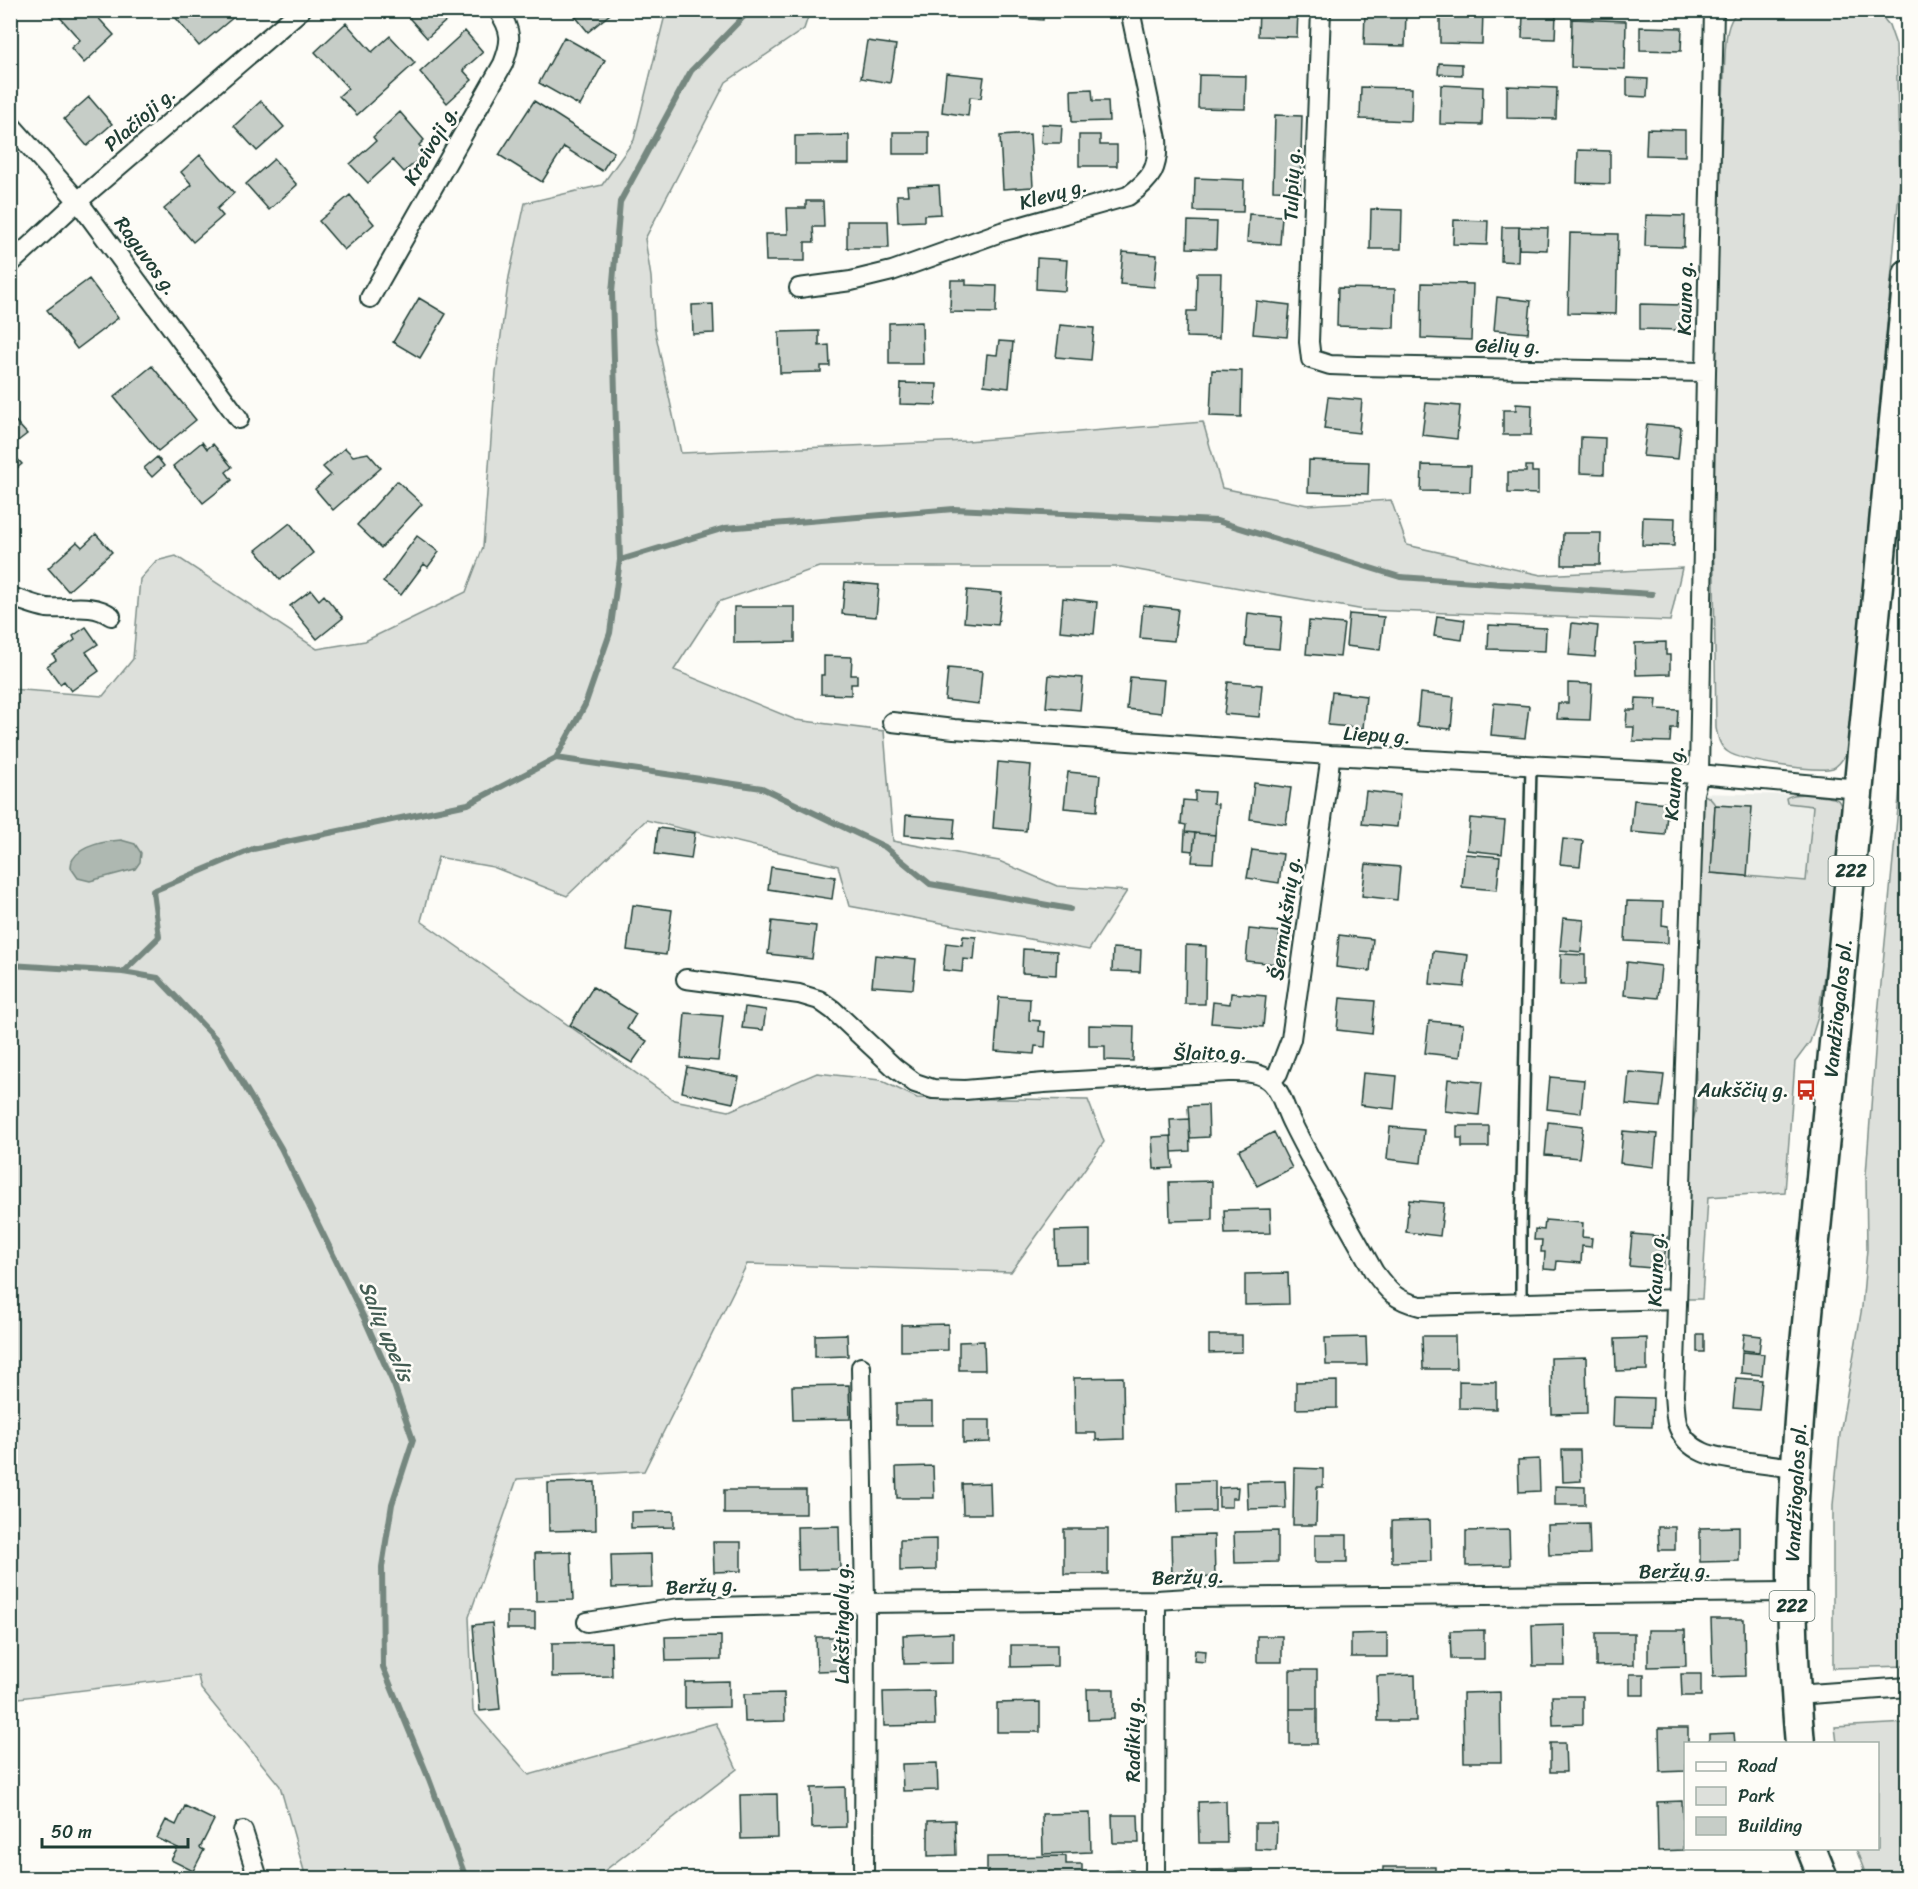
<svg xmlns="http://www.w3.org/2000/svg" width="1918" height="1889" font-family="Sriracha,sans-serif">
	<rect width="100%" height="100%" fill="#fdfcf7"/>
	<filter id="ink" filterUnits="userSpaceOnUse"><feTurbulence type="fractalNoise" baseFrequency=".0167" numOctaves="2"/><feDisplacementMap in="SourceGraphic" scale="12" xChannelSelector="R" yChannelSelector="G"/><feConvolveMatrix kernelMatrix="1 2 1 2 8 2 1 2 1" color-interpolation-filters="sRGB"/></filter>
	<g filter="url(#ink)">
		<path fill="#eceee9" d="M1694,793L1807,795L1838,800L1841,805L1829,942L1706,960Z"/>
		<path fill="#dde0db" stroke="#7e8e88" stroke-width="1.5" d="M671,11H810L804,29L726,82L645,239L651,277L654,326L681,453L967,441L1203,422L1222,488L1307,505L1391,500L1407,545L1541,575L1682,568L1670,621L1364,610L1121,567H819L718,602L674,670L796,720L884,731L893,841L999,861L1057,886L1127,891L1089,950L849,906L838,866L646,820L567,896L493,867L438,857L421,921L674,1100L729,1111L817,1073L880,1080L917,1098L1088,1100L1104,1142L1011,1272L747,1264L644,1471L517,1479L469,1617L473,1711L529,1775L716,1723L737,1769L595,1878H306L280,1786L201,1689L198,1676L11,1699L10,689L103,696L133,659L140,579L156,561L176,556L317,649L365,641L466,592L483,547L496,372L509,277L525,203L602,185L634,140L664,19Z
			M1738,11H1877L1889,25L1896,45L1900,182L1848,751C1844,757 1840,765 1833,768C1818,773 1740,761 1728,752C1719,746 1718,737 1716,728L1712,429L1724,72C1726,52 1723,25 1738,11Z
			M1907,715V1666L1833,1668V1505L1840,1434L1862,1307L1867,1249L1866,1175L1877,1025Z
			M1694,793C1704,794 1710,796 1715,805L1711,873L1806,881L1813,806L1787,803L1786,798C1798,790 1820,797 1834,798L1838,800L1841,805L1829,942L1818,1017L1810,1042L1795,1062L1785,1192L1708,1197L1702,1299H1686L1691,1129L1696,1109Z
			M1907,1723V1878H1867L1856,1849L1878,1848V1744L1837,1743L1835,1727Z"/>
		<path fill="#aeb8b1" stroke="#75877f" stroke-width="1.5" d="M121,840L135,844L141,853L140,862L135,869L90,881L78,878L71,868C71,865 71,862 73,859C81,845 107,841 121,840Z"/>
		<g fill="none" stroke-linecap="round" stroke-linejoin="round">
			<path stroke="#75877f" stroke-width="6" d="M620,560L725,528L954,509L1217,521L1400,577L1652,594
				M556,758L762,788L885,847L930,884L1070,909
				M10,965L123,972L158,978L217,1040L281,1148L365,1320L394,1385L413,1440L392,1504L382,1567L383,1667L429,1779L466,1878
				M123,972L159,937L153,891L253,849L468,804L556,758L585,705L610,633L620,560L612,293L620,202L691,71L750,10"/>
		</g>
		<path fill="#c6cdc7" stroke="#1f3d34" stroke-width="1.5" d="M61,10H91L114,35L84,63L71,48L80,40L57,14Z
			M173,10H230L235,16L199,46L171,12Z
			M402,10H458L427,38Z
			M581,10H615L588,32L575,16Z
			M1007,10H1044L1043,20L1006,17Z
			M1259,10H1298L1297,37L1258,36Z
			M1365,10L1406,11L1405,46L1364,45Z
			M1440,10H1483L1482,44L1440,43Z
			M1523,14H1556L1555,39L1522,38Z
			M1572,19L1626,21L1625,69L1571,67Z
			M346,23L372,52L390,36L415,63L357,115L339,96L348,88L315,52Z
			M1640,27L1682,28L1681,51L1640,50Z
			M465,31L483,52L463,70L472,80L447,103L420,72Z
			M564,37L605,60L580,106L539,83Z
			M867,41L896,45L890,83L861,78Z
			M1439,63L1462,64V75L1438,74Z
			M946,73L984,77L981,98L970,97L968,116L942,112Z
			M1199,75L1246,76L1245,109L1198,108Z
			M1627,78L1648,79L1647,97L1627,96Z
			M1441,85L1483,87L1482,125L1440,124Z
			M1507,86L1557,88L1556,119L1507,118Z
			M1361,87L1412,88L1411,121L1360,119Z
			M1092,89L1093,101H1108L1109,121L1072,122L1071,90Z
			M89,97L112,124L87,146L64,119Z
			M261,101L284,127L257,151L234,126Z
			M534,101L614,152L602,171L564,147L542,182L499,155Z
			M400,112L424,140L419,145L426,153L404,172L393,160L368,183L350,164L376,141L373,137Z
			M1275,115L1302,116L1300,191L1273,190Z
			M1042,124L1062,125L1061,143H1041Z
			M1647,129L1685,130V156L1646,155Z
			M893,132H929V154H893Z
			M1030,134L1033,187L1003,189L1000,136Z
			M849,135V164H795V136Z
			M1079,135H1100V145H1117V166H1079Z
			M1578,150L1610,151V184L1577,183Z
			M200,155L234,193L217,209L223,216L193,242L164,209L192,185L181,172Z
			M274,159L297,185L269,210L246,184Z
			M1195,178L1244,180L1243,212L1194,211Z
			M939,185L941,214L924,215V221L898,222L897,195H908L907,186Z
			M350,195L374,224L344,250L319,221Z
			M806,201H823L824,227H813L814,242H805V261H766L765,234H788L787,208H806Z
			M1371,209L1402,210L1401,249H1370Z
			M1249,214L1282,216L1280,244L1247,242Z
			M1646,215L1685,216L1684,247L1645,246Z
			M1454,220L1488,221L1487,245L1453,244Z
			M847,221H888L889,248H847Z
			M1188,221L1217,222L1216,249L1187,248Z
			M1502,227H1519L1518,262L1501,261Z
			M1519,227L1548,228L1547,250L1519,249Z
			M1570,233L1618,234L1616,314L1568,313Z
			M1123,252L1157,255L1154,287L1120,284Z
			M1037,258L1067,260L1065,291L1036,289Z
			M1197,273H1221L1219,338L1186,337L1187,311H1196Z
			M89,279L118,318L77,349L47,310Z
			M951,280H966V285L997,286L996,313L950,312Z
			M1422,283L1473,284L1471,340L1421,338Z
			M1338,288L1395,289L1394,328L1337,326Z
			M1497,297L1531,301L1528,333L1494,330Z
			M419,298L446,314L420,358L393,342Z
			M1256,301L1290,305L1287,337L1253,334Z
			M713,304L714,333L693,334L692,305Z
			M1640,304L1683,305L1682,330L1640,329Z
			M922,322L923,364H889V323Z
			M1060,325L1094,328L1091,360L1056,357Z
			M819,331V346L829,345L830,366H821V372L780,373L779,332Z
			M999,341L1013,342L1009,388L984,385L987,354L997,355Z
			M152,366L196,420L158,451L114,397Z
			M1212,370L1242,371L1241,417L1210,416Z
			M901,383L937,384L936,405L900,404Z
			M1328,397L1362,400L1359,433L1324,429Z
			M1426,403L1460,406L1457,439L1422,435Z
			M1516,404L1532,405L1531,435H1503V410H1516Z
			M10,415L27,434L10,447Z
			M1647,424L1681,427L1678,459L1643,456Z
			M1581,437L1605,438L1604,474L1580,473Z
			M202,442L207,449L213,444L232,467L226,472L232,480L203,503L173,466Z
			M345,448L353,456L368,453L381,468L333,510L315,489L331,475L323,467Z
			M10,451L22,464L10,474Z
			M157,457L164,466L152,477L144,468Z
			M1309,460L1369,462L1368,494L1308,492Z
			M1422,465L1471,466L1470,492L1421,491Z
			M1526,466H1532V472H1538V494L1508,493V472H1526Z
			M397,481L422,504L381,548L357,525Z
			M1643,517L1675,518L1674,546L1642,545Z
			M290,523L313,553L280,580L256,550Z
			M1563,533H1601L1600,565H1562Z
			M96,534L112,552L68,591L48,568L77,542L82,547Z
			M417,536L439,552L428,567L424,564L401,595L383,582Z
			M845,582L879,585L876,617L842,614Z
			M311,590L319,600L324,595L343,618L317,639L290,606Z
			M967,590L1002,593L998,625L964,622Z
			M1063,598L1097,602L1094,634L1060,631Z
			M1143,605L1178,609L1174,641L1140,638Z
			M734,607H795V642L734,643Z
			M1248,613L1282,617L1279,649L1245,646Z
			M1349,614L1384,617L1380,650L1346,646Z
			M1437,616L1465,620L1462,640L1434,636Z
			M1309,621L1344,624L1340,657L1306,654Z
			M1572,623L1598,626L1595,657L1569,655Z
			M1489,625L1546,628L1545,651L1488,649Z
			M86,627L98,644L86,652L99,671L71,691L64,681L60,684L47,666L56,660L53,655L75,640L73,636Z
			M1666,642V655H1670V674L1636,675L1635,643Z
			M824,656L852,657L851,675H857V684H851V695L821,694V675H824Z
			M948,668L982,671L979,704L945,700Z
			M1049,675L1083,678L1080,710L1046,707Z
			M1130,677L1164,680L1161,713L1127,709Z
			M1228,682L1262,685L1259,717L1224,714Z
			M1568,683L1592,684L1590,720L1557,719L1558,703H1568Z
			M1332,692L1366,696L1363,728L1328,725Z
			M1420,693L1454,697L1451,729L1417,726Z
			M1636,698L1657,699L1656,709L1678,710L1677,728H1671L1670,742L1633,741L1634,727H1626L1627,710H1635Z
			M1494,703L1529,706L1525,738L1491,735Z
			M998,762L1031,765L1026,831L993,828Z
			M1068,772L1100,775L1097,811L1064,808Z
			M1254,783L1291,788L1286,824L1250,819Z
			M1195,791L1214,792L1213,803L1218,804L1215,835L1185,832L1186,825L1181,824L1183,800L1195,801Z
			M1366,791L1400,795L1397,827L1362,824Z
			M1634,800L1668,803L1665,835L1631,832Z
			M1715,805L1752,807L1747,876L1711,873Z
			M906,815L955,819L953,839L905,835Z
			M1470,818L1505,821L1502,854L1467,850Z
			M658,828L695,833L691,859L655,854Z
			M1185,832L1195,833L1193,851L1184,850Z
			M1195,833L1215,835L1213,863L1192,862Z
			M1563,839L1583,841L1580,866L1560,864Z
			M1252,850L1283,854L1279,883L1247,878Z
			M1465,854L1500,857L1497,890L1462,887Z
			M1366,864L1400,867L1397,900L1362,896Z
			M771,867L835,877L832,899L768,889Z
			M1627,901L1663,902L1662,925L1668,926V943L1625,941Z
			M633,905L672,910L666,955L627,950Z
			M1563,918L1584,920L1581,952L1560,950Z
			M772,921L816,926L812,959L768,954Z
			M1249,929L1280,932L1277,964L1246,961Z
			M1339,935L1373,939L1370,971L1336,967Z
			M963,936L976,937L974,960L963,959L962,972L943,970L946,943L962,945Z
			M1186,945L1206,946L1205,1004H1185Z
			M1113,948L1141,950L1140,972L1112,971Z
			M1023,949L1057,951L1056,975L1022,973Z
			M1433,951L1468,955L1464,987L1430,984Z
			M1561,954L1585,955V985H1560Z
			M875,955L916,959L913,989L872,986Z
			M1627,962L1661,966L1658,998L1624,995Z
			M593,987L636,1014L627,1029L647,1041L632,1063L570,1025Z
			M1231,993L1266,996L1263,1027L1211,1023L1213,1002L1230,1004Z
			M999,997L1030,999L1029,1020L1040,1021L1039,1031L1046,1032L1045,1047L1035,1046L1034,1054L995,1051Z
			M1340,998L1375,1001L1372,1034L1337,1030Z
			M745,1007L766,1010L763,1030L742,1028Z
			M685,1013L723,1016L718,1061L681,1058Z
			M1429,1021L1463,1024L1460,1057L1425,1053Z
			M1089,1025L1134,1026L1133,1061L1105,1060V1046H1089Z
			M687,1067L739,1077L733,1103L682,1092Z
			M1629,1072L1664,1075L1660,1107L1626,1104Z
			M1363,1073L1397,1076L1394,1109L1360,1105Z
			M1550,1077L1584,1080L1581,1113L1547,1109Z
			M1448,1079L1482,1082L1479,1115L1445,1111Z
			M1208,1105L1209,1137L1190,1138L1188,1106Z
			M1189,1119L1190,1151L1172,1152L1170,1120Z
			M1548,1122L1583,1126L1579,1158L1545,1155Z
			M1457,1126H1489V1147H1462V1138H1457Z
			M1390,1127L1424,1130L1421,1163L1387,1159Z
			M1623,1131L1657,1134L1654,1167L1620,1163Z
			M1274,1132L1292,1168L1257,1186L1239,1150Z
			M1171,1136L1173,1168L1154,1169L1152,1137Z
			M1212,1181V1220L1170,1221L1169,1182Z
			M1409,1200L1444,1203L1440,1236L1406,1232Z
			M1270,1209L1271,1233L1225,1234L1224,1210Z
			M1545,1220L1583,1223L1582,1237L1592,1238L1591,1247L1582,1246L1581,1263L1557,1261L1556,1270L1544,1269L1545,1252H1541L1542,1240H1534L1535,1229L1544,1230Z
			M1090,1230V1263L1056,1264L1055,1231Z
			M1632,1234L1667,1237L1663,1269L1629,1266Z
			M1288,1273L1289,1304L1245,1305V1274Z
			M948,1324V1350L901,1351V1325Z
			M847,1334L848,1356L815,1357V1335Z
			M1697,1334H1704V1352H1697Z
			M1744,1334L1761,1336L1759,1352L1742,1350Z
			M1209,1335H1242V1352L1209,1353Z
			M1422,1336H1455L1456,1369H1423Z
			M1366,1337L1367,1365H1326L1325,1338Z
			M1647,1338V1370L1616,1371L1615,1339Z
			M984,1341L985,1370H959V1342Z
			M1742,1352L1764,1354L1762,1375L1741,1373Z
			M1586,1357L1587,1413L1552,1414L1551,1358Z
			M1123,1377L1124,1439L1096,1440V1433H1075L1074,1378Z
			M1736,1378L1762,1380L1759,1410L1733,1408Z
			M1337,1381V1408L1296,1409V1382Z
			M1459,1381L1496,1382V1409L1459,1408Z
			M849,1385L850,1419L793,1420L792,1386Z
			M1614,1397L1653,1398L1652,1427L1613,1426Z
			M932,1402V1425H896V1403Z
			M963,1420H990V1442L963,1443Z
			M1562,1450H1580L1581,1481L1563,1482Z
			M1539,1459L1540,1491L1519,1492L1518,1460Z
			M933,1466L934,1498H897L896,1467Z
			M1294,1468L1323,1469V1487H1317L1316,1525H1293Z
			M1215,1481V1511L1178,1512L1177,1482Z
			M1285,1481L1286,1508L1248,1509L1247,1482Z
			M595,1482L596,1530L549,1531L548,1483Z
			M990,1483L991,1514H963L962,1484Z
			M1555,1486L1585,1487V1505H1555Z
			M1238,1487L1237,1498H1232V1507H1219V1488Z
			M724,1490H806V1514H724Z
			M674,1511V1527L631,1528V1512Z
			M1430,1520L1431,1561L1392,1562V1521Z
			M1589,1524L1590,1554L1549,1555L1548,1525Z
			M839,1526L840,1569L798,1570L797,1527Z
			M1658,1527H1675V1550H1659Z
			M1739,1527V1561L1700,1562V1528Z
			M1064,1529H1108V1574H1064Z
			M1509,1530L1510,1565L1466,1566V1531Z
			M1278,1531V1562L1235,1563L1234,1532Z
			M1214,1535L1215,1577L1172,1578L1171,1536Z
			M1315,1535H1347V1562H1315Z
			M936,1539V1570L900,1571V1540Z
			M713,1542H741V1571L714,1572Z
			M571,1552L573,1600L536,1601L535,1553Z
			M651,1554L652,1587L612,1588L611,1555Z
			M507,1612H535V1629H507Z
			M1711,1619H1744L1745,1676L1713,1677Z
			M492,1623L500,1709L480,1711L473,1625Z
			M1564,1624L1565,1666H1533L1532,1625Z
			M1484,1630V1659H1451L1450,1631Z
			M1648,1630H1685L1686,1666L1648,1667Z
			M953,1633V1663L904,1664L903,1635Z
			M1387,1633V1657H1351V1634Z
			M1596,1633H1634V1665L1596,1666Z
			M721,1636V1660L666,1661L665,1637Z
			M1257,1636H1282V1662H1257Z
			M816,1637H848V1670L817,1671Z
			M611,1642L612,1676L552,1677V1643Z
			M1011,1645H1057V1666L1011,1667Z
			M1195,1650L1206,1651L1205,1662L1194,1661Z
			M1290,1670H1317V1709H1290Z
			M1630,1674H1644V1695H1630Z
			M1681,1674H1701V1696H1682Z
			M1415,1675L1416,1721H1378L1377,1676Z
			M729,1681V1707L685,1708V1682Z
			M1087,1689H1114V1719L1088,1720Z
			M934,1691L935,1725L884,1726L883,1692Z
			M1500,1692L1501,1762H1464L1463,1693Z
			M784,1693L785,1721L745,1722L744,1694Z
			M1552,1696H1583V1724L1553,1725Z
			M1040,1702V1732H997V1703Z
			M1290,1709H1317V1744H1290Z
			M1659,1728H1688V1744H1686V1771L1660,1772Z
			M1734,1733L1735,1744H1709V1734Z
			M1550,1743H1565L1566,1772H1550Z
			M937,1763L938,1790L903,1791L902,1764Z
			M845,1787L846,1827L812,1828L811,1788Z
			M777,1794L778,1838L741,1839L740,1795Z
			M1226,1801L1227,1843H1199L1198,1802Z
			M1682,1801L1684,1850L1658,1851L1657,1802Z
			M185,1806L214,1820L200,1848L204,1850L193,1871L171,1860L178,1848L157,1838L166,1820L176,1825Z
			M1090,1813L1091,1852L1043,1854L1042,1814Z
			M1112,1815H1138L1139,1843H1113Z
			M955,1820L956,1855L928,1856V1821Z
			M1255,1823H1277L1276,1850L1255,1849Z
			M1066,1856V1864H1082V1878H987V1857Z
			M1383,1867H1435V1878H1383Z
			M1253,1869V1878H1207L1206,1870Z
			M1133,1870V1878H1107V1871Z
			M1726,1875V1878H1681V1876Z"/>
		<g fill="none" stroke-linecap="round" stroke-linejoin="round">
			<g stroke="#1f3d34" stroke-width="14">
				<path id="service" d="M1521,1304V1231L1531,765"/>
			</g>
			<g stroke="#1f3d34" stroke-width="22">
				<path id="minor" d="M1321,10L1309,342L1311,359L1330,365L1357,366L1706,372
					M1714,10L1706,372L1699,774L1694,793L1674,1395C1675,1404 1675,1414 1677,1423C1687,1456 1720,1458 1749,1462C1765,1464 1780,1466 1795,1468
					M10,124L78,201L239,419
					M10,264L78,201L301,10
					M799,288L851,281L892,271L1001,232L1128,196C1152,179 1159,168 1157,139L1130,10
					M370,298L503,64C512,41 512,31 498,10
					M10,597C22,600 35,606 47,608C68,610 92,602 111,616
					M892,722L954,729L1330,755L1699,774L1859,789
					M686,979L799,994L819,1000L833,1010L895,1068L915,1083L933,1089L965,1090L1044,1083L1228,1072C1242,1072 1260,1071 1271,1082C1282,1093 1285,1110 1292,1123C1317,1174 1347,1222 1374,1272C1389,1292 1395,1300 1420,1306L1677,1299
					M1271,1082L1278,1073L1291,1039L1329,769L1330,755
					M861,1367L865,1603L864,1878
					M587,1622L679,1608L865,1603L1156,1600L1189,1598L1792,1592
					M1796,1695L1908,1687
					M243,1831L258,1878
					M1155,1878L1156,1600"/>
			</g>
			<g stroke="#1f3d34" stroke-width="33">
				<path id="primary" d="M1800,1744C1795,1687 1792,1631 1792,1575C1792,1505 1798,1435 1803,1365L1908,274
					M1811,1848L1823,1878"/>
			</g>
			<use href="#service" stroke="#fdfcf7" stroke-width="9"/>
			<use href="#minor" stroke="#fdfcf7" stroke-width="18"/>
			<use href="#primary" stroke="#fdfcf7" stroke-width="28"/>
		</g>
	</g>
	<defs>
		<g id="bus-bare" transform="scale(1.62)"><path d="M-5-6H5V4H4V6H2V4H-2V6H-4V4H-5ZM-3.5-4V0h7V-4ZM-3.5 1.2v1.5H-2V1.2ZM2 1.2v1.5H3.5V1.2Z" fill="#c8321e" stroke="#fdfcf7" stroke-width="2.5" paint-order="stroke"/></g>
	</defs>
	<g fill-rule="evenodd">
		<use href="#bus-bare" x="1806" y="1090"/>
	</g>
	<g text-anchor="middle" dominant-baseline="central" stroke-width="5" stroke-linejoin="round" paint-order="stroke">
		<g fill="#fdfcf7" stroke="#62766e" stroke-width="1.5">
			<rect x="1828.5" y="856" width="45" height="30" rx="4.5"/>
			<rect x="1769.5" y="1591" width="45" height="30" rx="4.5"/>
		</g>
		<g font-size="18" font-weight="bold" fill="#1f3d34">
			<text x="1851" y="871">222</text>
			<text x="1792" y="1606">222</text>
		</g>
		<g font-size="20" fill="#1f3d34" stroke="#fdfcf7">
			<text transform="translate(140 119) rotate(-41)">Plačioji g.</text>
			<text transform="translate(431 145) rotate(-60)">Kreivoji g.</text>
			<text transform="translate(1292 184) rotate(-88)">Tulpių g.</text>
			<text transform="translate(1053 194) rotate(-16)">Klevų g.</text>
			<text transform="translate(146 256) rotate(54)">Raguvos g.</text>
			<text transform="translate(1685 298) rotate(-89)">Kauno g.</text>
			<text transform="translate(1508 346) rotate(1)">Gėlių g.</text>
			<text transform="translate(1377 735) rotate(3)">Liepų g.</text>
			<text transform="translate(1674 783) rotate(-86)">Kauno g.</text>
			<text transform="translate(1285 918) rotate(-82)">Šermukšnių g.</text>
			<text transform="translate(1838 1008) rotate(-84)">Vandžiogalos pl.</text>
			<text transform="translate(1210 1053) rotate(-1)">Šlaito g.</text>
			<text transform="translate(1656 1269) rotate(-88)">Kauno g.</text>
			<text transform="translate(1796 1492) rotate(-87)">Vandžiogalos pl.</text>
			<text transform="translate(1675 1571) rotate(-1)">Beržų g.</text>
			<text transform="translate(1188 1577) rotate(-2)">Beržų g.</text>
			<text transform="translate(702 1586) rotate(-3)">Beržų g.</text>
			<text transform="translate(842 1623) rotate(-90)">Lakštingalų g.</text>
			<text transform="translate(1133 1739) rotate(-90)">Radikių g.</text>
		</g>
		<g font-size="20" fill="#1f3d34" stroke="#fdfcf7" text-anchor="end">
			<text x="1789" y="1090">Aukščių g.</text>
		</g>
		<g font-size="21" font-style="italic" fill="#435c53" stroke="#fdfcf7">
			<text transform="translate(386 1331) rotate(67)">Salių upelis</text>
		</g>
	</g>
	<rect width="1918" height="1889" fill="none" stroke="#fdfcf7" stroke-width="36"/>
	<rect x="18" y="18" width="1882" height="1853" fill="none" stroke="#1f3d34" stroke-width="2" filter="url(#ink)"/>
	<rect x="1684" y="1742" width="195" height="108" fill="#fdfcf7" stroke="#a4b0a9" stroke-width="1.5"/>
	<rect x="1696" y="1762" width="30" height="9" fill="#fdfcf7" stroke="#a4b0a9" stroke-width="1.5"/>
	<text x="1738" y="1772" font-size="18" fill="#1f3d34">Road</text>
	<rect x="1696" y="1787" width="30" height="18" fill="#dde0db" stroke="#a4b0a9" stroke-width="1.5"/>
	<text x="1738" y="1802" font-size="18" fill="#1f3d34">Park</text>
	<rect x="1696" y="1817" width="30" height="18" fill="#c6cdc7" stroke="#a4b0a9" stroke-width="1.5"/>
	<text x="1738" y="1832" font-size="18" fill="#1f3d34">Building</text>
	<path d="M42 1838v9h146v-9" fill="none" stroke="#1f3d34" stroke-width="3"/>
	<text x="51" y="1838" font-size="18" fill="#1f3d34" stroke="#fdfcf7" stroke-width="4.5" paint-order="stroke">50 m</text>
</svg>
